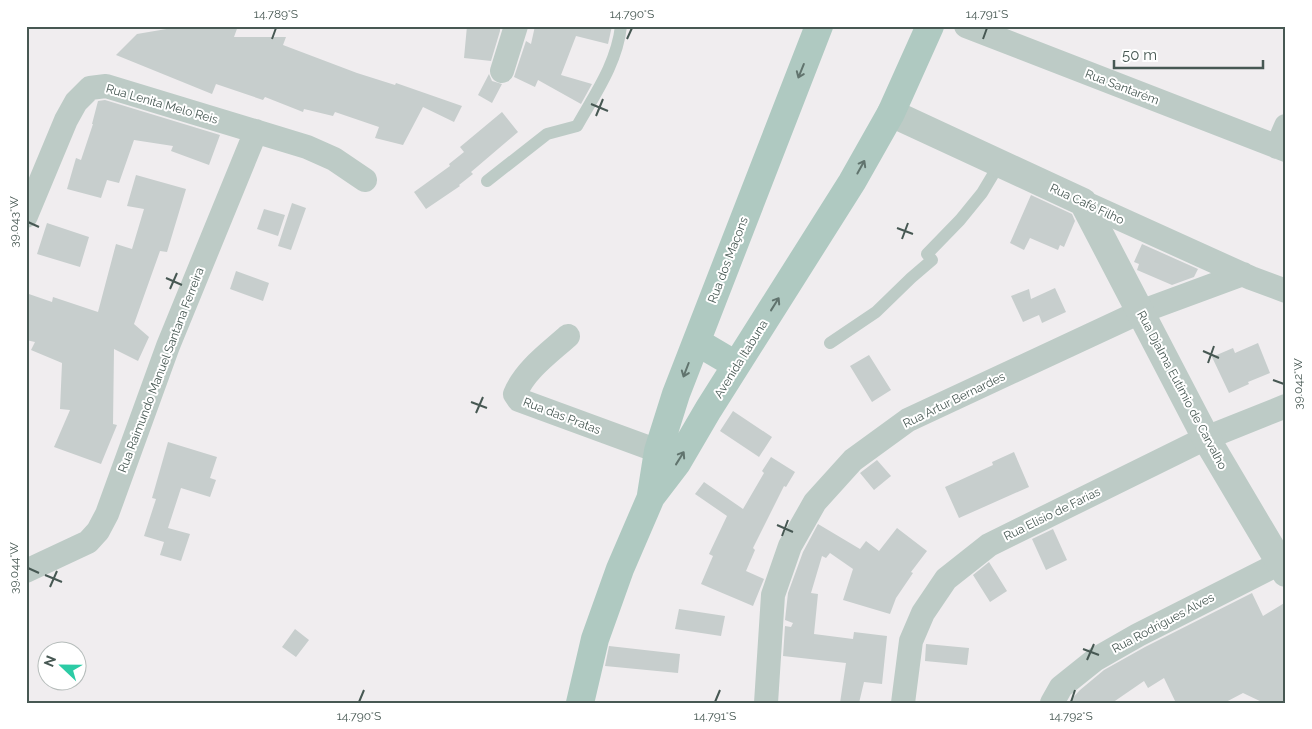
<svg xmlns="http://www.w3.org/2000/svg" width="1312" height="729" font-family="Raleway,sans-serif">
	<rect width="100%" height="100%" fill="#f0edef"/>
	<path fill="#c7cecd" d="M184,26H238L234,37H286L283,45L357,73L395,85L396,83L462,106L454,122L423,107L403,145L375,138L379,127L335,112L333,116L304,109L303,112L265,97L263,100L216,84L212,94L116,55L137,34Z
		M467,26H500V31L491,61L464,58Z
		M535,26H547L561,29V26H612L608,44L576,36L561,75L592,84L581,104L538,80L535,87L514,77L526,41L531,44Z
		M489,74L492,81L502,84L492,103L478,95Z
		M105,100L220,135L209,165L171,151L173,146L134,140L119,183L107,180L101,198L67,189L76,158L81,160L93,124H92L98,101Z
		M502,112L518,132L471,172L473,174L459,185L460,186L426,209L414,192L450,166L449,164L464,152L460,147Z
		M136,175L186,189L167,252L160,251L134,324L149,337L138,361L114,349L113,424L117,425L101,464L54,447L70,410L60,409L62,363L31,350L35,342L26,340V293L52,302L53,297L98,312L116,244L132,249L144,209L127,206Z
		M1031,195L1072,214L1075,221L1064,247L1060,245L1058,250L1030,238L1024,250L1010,243Z
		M292,203L306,208L291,250L278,246Z
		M264,209L285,215L278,236L257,229Z
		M47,223L89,237L80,267L37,254Z
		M1142,244L1198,269L1194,277L1172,285L1137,270L1139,264L1134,262Z
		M236,271L269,283L263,301L230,289Z
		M1055,288L1066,312L1042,323L1039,315L1023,322L1011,296L1029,289L1031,299Z
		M1258,343L1270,373L1248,382L1249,384L1229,393L1212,357L1233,348L1235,353Z
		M869,355L891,390L872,402L850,366Z
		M733,411L772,437L759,457L720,431Z
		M168,442L217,457L210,478L216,480L210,497L181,488L168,528L190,534L181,561L160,555L164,542L144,536L156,499L152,498Z
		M1014,452L1029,487L959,518L945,487L993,465L992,462Z
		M771,457L795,472L786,487L784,486L753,548L755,550L746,571L764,579L753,606L701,584L713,556L709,554L727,516L695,494L704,482L743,509L764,473L762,471Z
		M877,460L891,476L874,490L860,473Z
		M818,524L860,549L866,541L879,551L897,528L927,551L911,572L913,573L896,598L890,614L843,600L853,569L830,553L826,558L822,556L811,593L818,594L814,634L853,639L854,632L887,636L882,684L864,682L859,703H840L846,663L783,656L785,626L791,627L793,623L785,620L788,593L803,552Z
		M1053,529L1067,560L1046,570L1032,539Z
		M989,562L1007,591L990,602L973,575Z
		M1252,593L1263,616L1286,602V703H1264L1243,693L1224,703H1176L1164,678L1148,688L1144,681L1112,703H1068L1080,690L1104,670L1145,647Z
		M679,609L725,616L721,636L675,629Z
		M295,629L309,640L296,657L282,647Z
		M926,644L969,648L967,665L925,661Z
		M609,646L680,654L678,673L605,666Z"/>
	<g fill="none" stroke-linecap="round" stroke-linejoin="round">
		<path stroke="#bdcbc6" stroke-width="12" d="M487,181L547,134L577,126C595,94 617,63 621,26
			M830,343L876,312L911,278L932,260L927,254L960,220L982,193L1000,163"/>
		<path stroke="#bdcbc6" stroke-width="24" d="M966,26L1286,150
			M502,71L516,26
			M1277,147L1286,126
			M1083,202L1251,278L1286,291
			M26,216L66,120L76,102L90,88L106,86L307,147L334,159L365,180
			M568,336C549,353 525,370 515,394L519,400L658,451
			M26,571L88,542L98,531L107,514L168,346L256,131
			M766,703L773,595L790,546L815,502L853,460L908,420L1140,312L1243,274
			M903,703L911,641L923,613L946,579L989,545L1206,438L1286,406
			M1052,703L1061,687L1096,659L1138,635L1286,560"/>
		<path stroke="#bdcbc6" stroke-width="28" d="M891,113L1083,202L1206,438L1286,573"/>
		<path stroke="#afc9c1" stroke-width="28" d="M697,342L736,365
			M651,495L658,451L676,394L819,26
			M580,703L595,639L620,569L651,497L677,463L708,410L852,182L891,113L930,26"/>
	</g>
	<defs><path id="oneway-shaft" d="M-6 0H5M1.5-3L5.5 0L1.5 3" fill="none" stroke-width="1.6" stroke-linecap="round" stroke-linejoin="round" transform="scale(1.25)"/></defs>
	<g stroke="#61746e">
		<use href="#oneway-shaft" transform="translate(801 71) rotate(112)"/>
		<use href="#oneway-shaft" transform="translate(861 167) rotate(-61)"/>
		<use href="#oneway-shaft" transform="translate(775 304) rotate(-58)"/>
		<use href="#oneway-shaft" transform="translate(686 370) rotate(111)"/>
		<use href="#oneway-shaft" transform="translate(680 458) rotate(-58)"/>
	</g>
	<path fill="none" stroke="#475853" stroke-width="2" d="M272,39L276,28M627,39L632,28M983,39L987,28M591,104L608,111M596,116L603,99M28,222L39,227M897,228L913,234M902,239L908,223M166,278L182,285M170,289L177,273M1203,351L1219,358M1208,363L1214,346M1273,380L1284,384M471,402L487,408M476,413L483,397M777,525L793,532M782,536L788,520M28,568L39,573M45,575L62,582M50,587L57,571M1083,649L1099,655M1087,660L1094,644M359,702L364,690M715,702L720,690M1071,702L1075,690"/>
	<g text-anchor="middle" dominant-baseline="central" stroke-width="4" stroke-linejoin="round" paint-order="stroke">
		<g font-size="12" fill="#475853" stroke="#fff">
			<text transform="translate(1122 87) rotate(21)">Rua Santarém</text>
			<text transform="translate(162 104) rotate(16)">Rua Lenita Melo Reis</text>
			<text transform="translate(1087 204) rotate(25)">Rua Café Filho</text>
			<text transform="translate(728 260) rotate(-69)">Rua dos Maçons</text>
			<text transform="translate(741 359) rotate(-58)">Avenida Itabuna</text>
			<text transform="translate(161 370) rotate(-69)">Rua Raimundo Manuel Santana Ferreira</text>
			<text transform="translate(1182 390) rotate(62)">Rua Djalma Eutímio de Carvalho</text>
			<text transform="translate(954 400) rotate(-26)">Rua Artur Bernardes</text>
			<text transform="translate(562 416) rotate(21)">Rua das Pratas</text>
			<text transform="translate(1052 514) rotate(-26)">Rua Elisio de Farias</text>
			<text transform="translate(1163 623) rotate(-28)">Rua Rodrigues Alves</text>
		</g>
	</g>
	<rect width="1312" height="729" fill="none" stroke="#ffffff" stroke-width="55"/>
	<g transform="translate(62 666) rotate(292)"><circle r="24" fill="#ffffff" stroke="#b5bcba"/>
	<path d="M0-4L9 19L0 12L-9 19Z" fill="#2ccba5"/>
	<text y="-8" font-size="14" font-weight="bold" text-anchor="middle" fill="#475853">N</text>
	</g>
	<path d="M1114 60v8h149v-8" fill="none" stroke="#475853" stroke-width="2.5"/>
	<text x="1122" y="60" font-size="15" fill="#475853" stroke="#ffffff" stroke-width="4" paint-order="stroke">50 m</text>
	<rect x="28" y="28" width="1256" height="674" fill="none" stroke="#475853" stroke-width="2"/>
	<g font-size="12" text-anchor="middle" fill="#475853">
		<text x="276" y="18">14.789°S</text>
		<text x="632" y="18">14.790°S</text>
		<text x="987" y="18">14.791°S</text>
		<text transform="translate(14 222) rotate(-90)" y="4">39.043°W</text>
		<text transform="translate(1298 384) rotate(-90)" y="4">39.042°W</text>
		<text transform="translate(14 568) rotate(-90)" y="4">39.044°W</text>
		<text x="359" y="720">14.790°S</text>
		<text x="715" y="720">14.791°S</text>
		<text x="1071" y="720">14.792°S</text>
	</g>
</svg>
